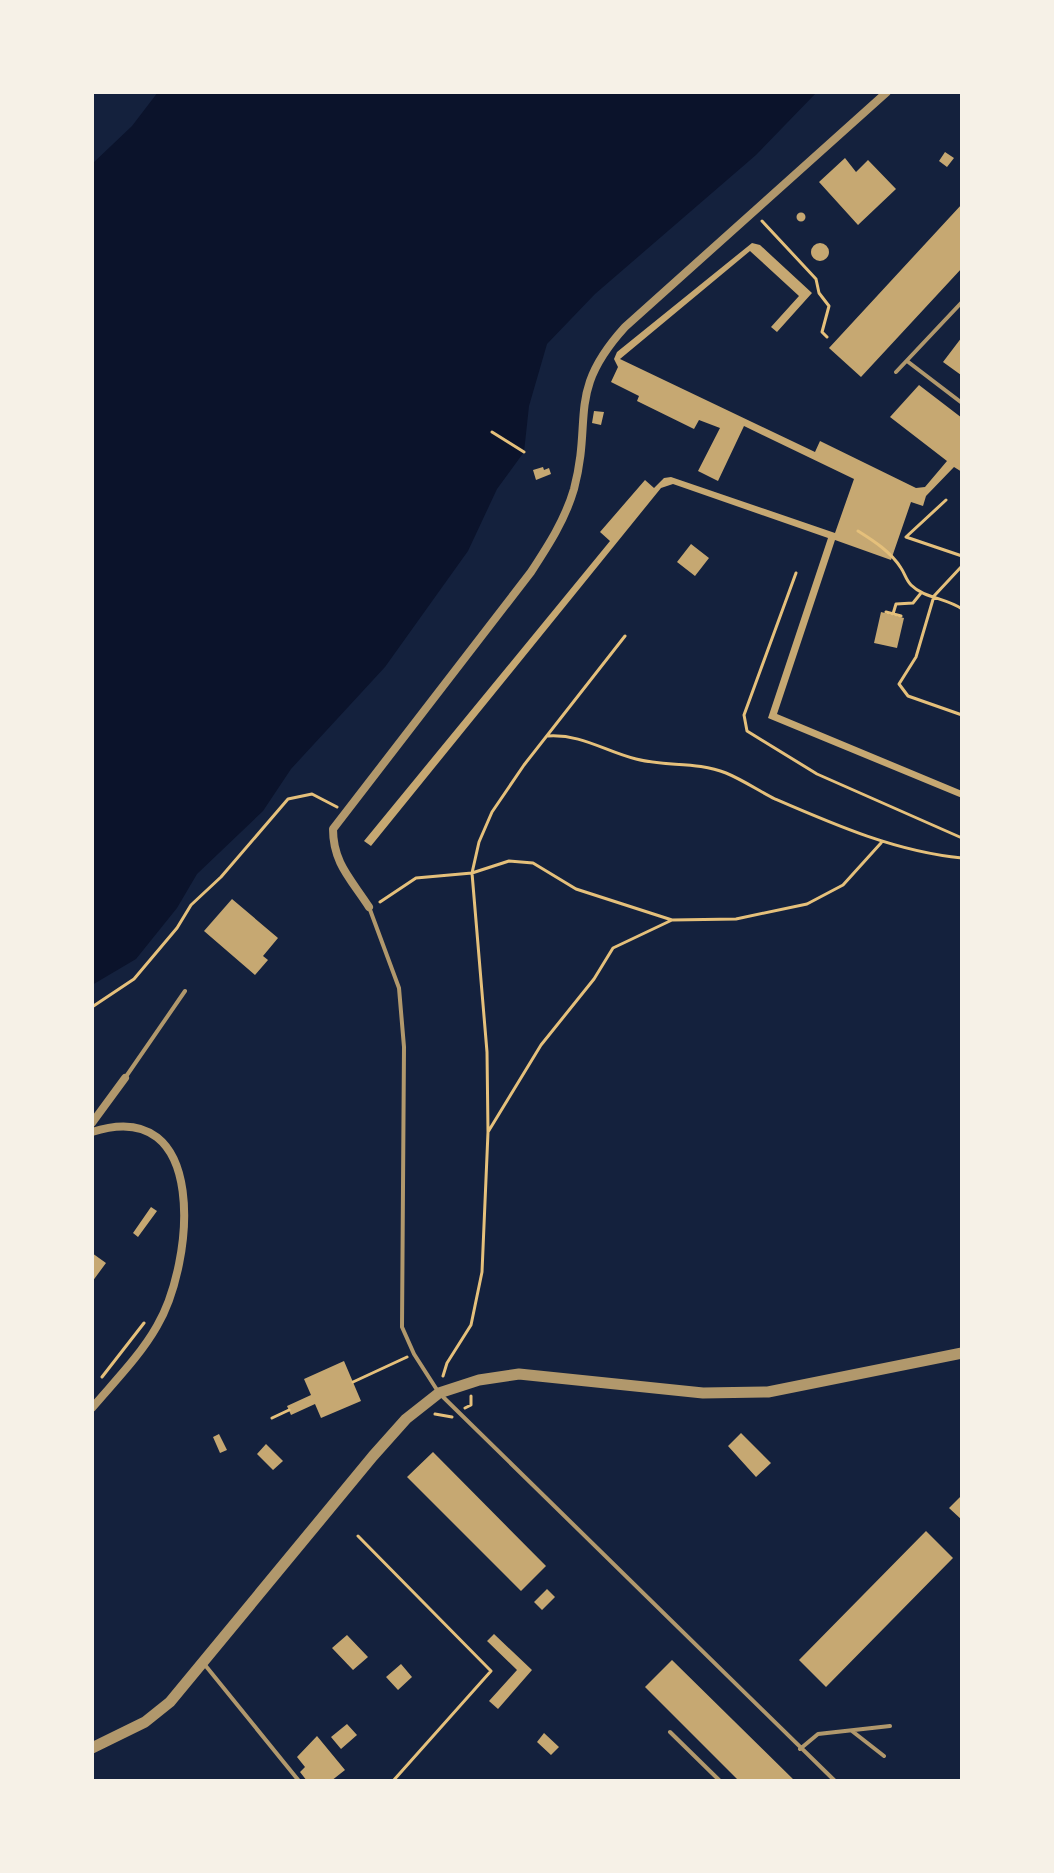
<svg xmlns="http://www.w3.org/2000/svg" width="1054" height="1873" font-family="Ubuntu,sans-serif">
	<rect width="100%" height="100%" fill="#14213d"/>
	<path fill="#0b132b" d="M158,92H817L756,155L595,294L547,344L529,406L524,452L497,489L468,551L385,667L291,769L263,811L197,874L177,908L136,959L92,985V164L132,126Z"/>
	<path fill="#c6a872" d="M945,152L954,158L947,167L939,161Z
		M845,158L856,172L868,160L896,189L858,225L819,182Z
		M962,204V268L861,377L829,348Z
		M796.5 217a4.5 4.5 0 1 1 9 0a4.5 4.5 0 1 1-9 0Z
		M752,243L760,245L812,293L777,332L771,327L799,296L750,251L620,359L815,452L820,441L916,488L925,487L947,461L890,417L919,385L962,418V472L954,467L926,496L923,506L911,502L891,560L835,540L777,714L962,791V798L768,718L828,538L673,484L661,488L371,846L364,841L610,541L600,532L645,480L654,488L664,478L671,477L835,533L854,479L744,426L718,481L698,471L720,428L699,420L694,429L637,401L639,396L611,382L618,367L614,359L617,352Z
		M811 252a9 9 0 1 1 18 0a9 9 0 1 1-18 0Z
		M962,337V373L961,375L943,362Z
		M594,411L604,412L601,425L592,423Z
		M543,467L544,470L549,468L551,474L536,480L533,470Z
		M691,544L709,558L695,576L677,562Z
		M881,612L904,618L897,648L874,643Z
		M232,899L278,938L263,956L268,960L255,975L204,931Z
		M151,1207L157,1211L138,1237L133,1233Z
		M92,1253L106,1263L92,1282Z
		M344,1361L361,1401L321,1418L315,1404L291,1415L287,1406L311,1395L304,1379Z
		M741,1433L771,1463L756,1477L728,1446Z
		M219,1434L227,1450L220,1453L213,1437Z
		M266,1444L283,1461L273,1470L257,1454Z
		M433,1452L546,1566L521,1591L407,1477Z
		M962,1495V1520L949,1508Z
		M926,1531L953,1558L826,1687L799,1660Z
		M547,1589L555,1597L542,1610L534,1602Z
		M494,1634L532,1670L498,1709L489,1701L517,1670L487,1641Z
		M347,1635L368,1657L353,1670L332,1648Z
		M672,1660L795,1781H739L645,1687Z
		M401,1664L412,1677L398,1690L386,1677Z
		M347,1724L357,1735L341,1749L331,1737Z
		M544,1733L559,1747L551,1755L537,1742Z
		M317,1736L345,1770L331,1781H307L300,1772L305,1767L297,1757Z"/>
	<g fill="none" stroke-linecap="round" stroke-linejoin="round">
		<path stroke="#e5c07b" stroke-width="3" d="M762,221L816,279L819,293L829,306L822,332L827,337
			M492,432L524,452
			M946,500L906,537L962,556
			M858,531C874,541 891,552 901,568C905,574 906,580 911,585C924,598 946,598 962,609
			M962,566L934,596L916,657L899,684L908,696L962,715
			M796,573L744,715L747,731L817,774L962,838
			M886,612L901,616
			M893,614L896,604L913,603L921,593
			M548,736C582,734 604,751 636,759C665,767 697,761 726,773C743,780 759,791 775,799C835,825 897,852 962,858
			M380,902L416,878L472,873L509,861L533,863L576,889L672,920L736,919L807,904L843,885L881,843
			M92,1007L134,979L177,928L191,905L221,877L288,799L312,794L337,807
			M488,1132L487,1052L472,873L479,842L492,812L524,765L625,636
			M443,1376L447,1363L471,1325L482,1272L488,1132L541,1045L594,979L613,948L672,920
			M102,1377L144,1323
			M353,1382L407,1357
			M465,1408L471,1405V1396
			M435,1414L452,1417
			M272,1418L289,1410
			M358,1536L491,1671L393,1781"/>
		<path stroke="#b1986c" stroke-width="4" d="M907,361L962,403
			M896,372L962,302
			M369,907L399,988L404,1047L402,1327L414,1354L439,1393L835,1781
			M125,1078L185,991
			M205,1665L299,1781
			M852,1731L884,1756
			M670,1732L720,1781
			M800,1749L818,1734L890,1726"/>
		<path stroke="#b1986c" stroke-width="8" d="M369,907C351,879 333,863 333,829L531,572C548,546 565,520 574,489C593,417 566,392 625,327L887,92
			M92,1123L125,1078
			M92,1132C210,1094 194,1263 157,1326C140,1356 114,1382 92,1408"/>
		<path stroke="#b1986c" stroke-width="11" d="M92,1748L145,1722L170,1702L373,1456L406,1419L439,1393L479,1380L519,1374L703,1393L768,1392L962,1353"/>
	</g>
	<rect width="1054" height="1873" fill="none" stroke="#f6f1e7" stroke-width="188"/>
</svg>
